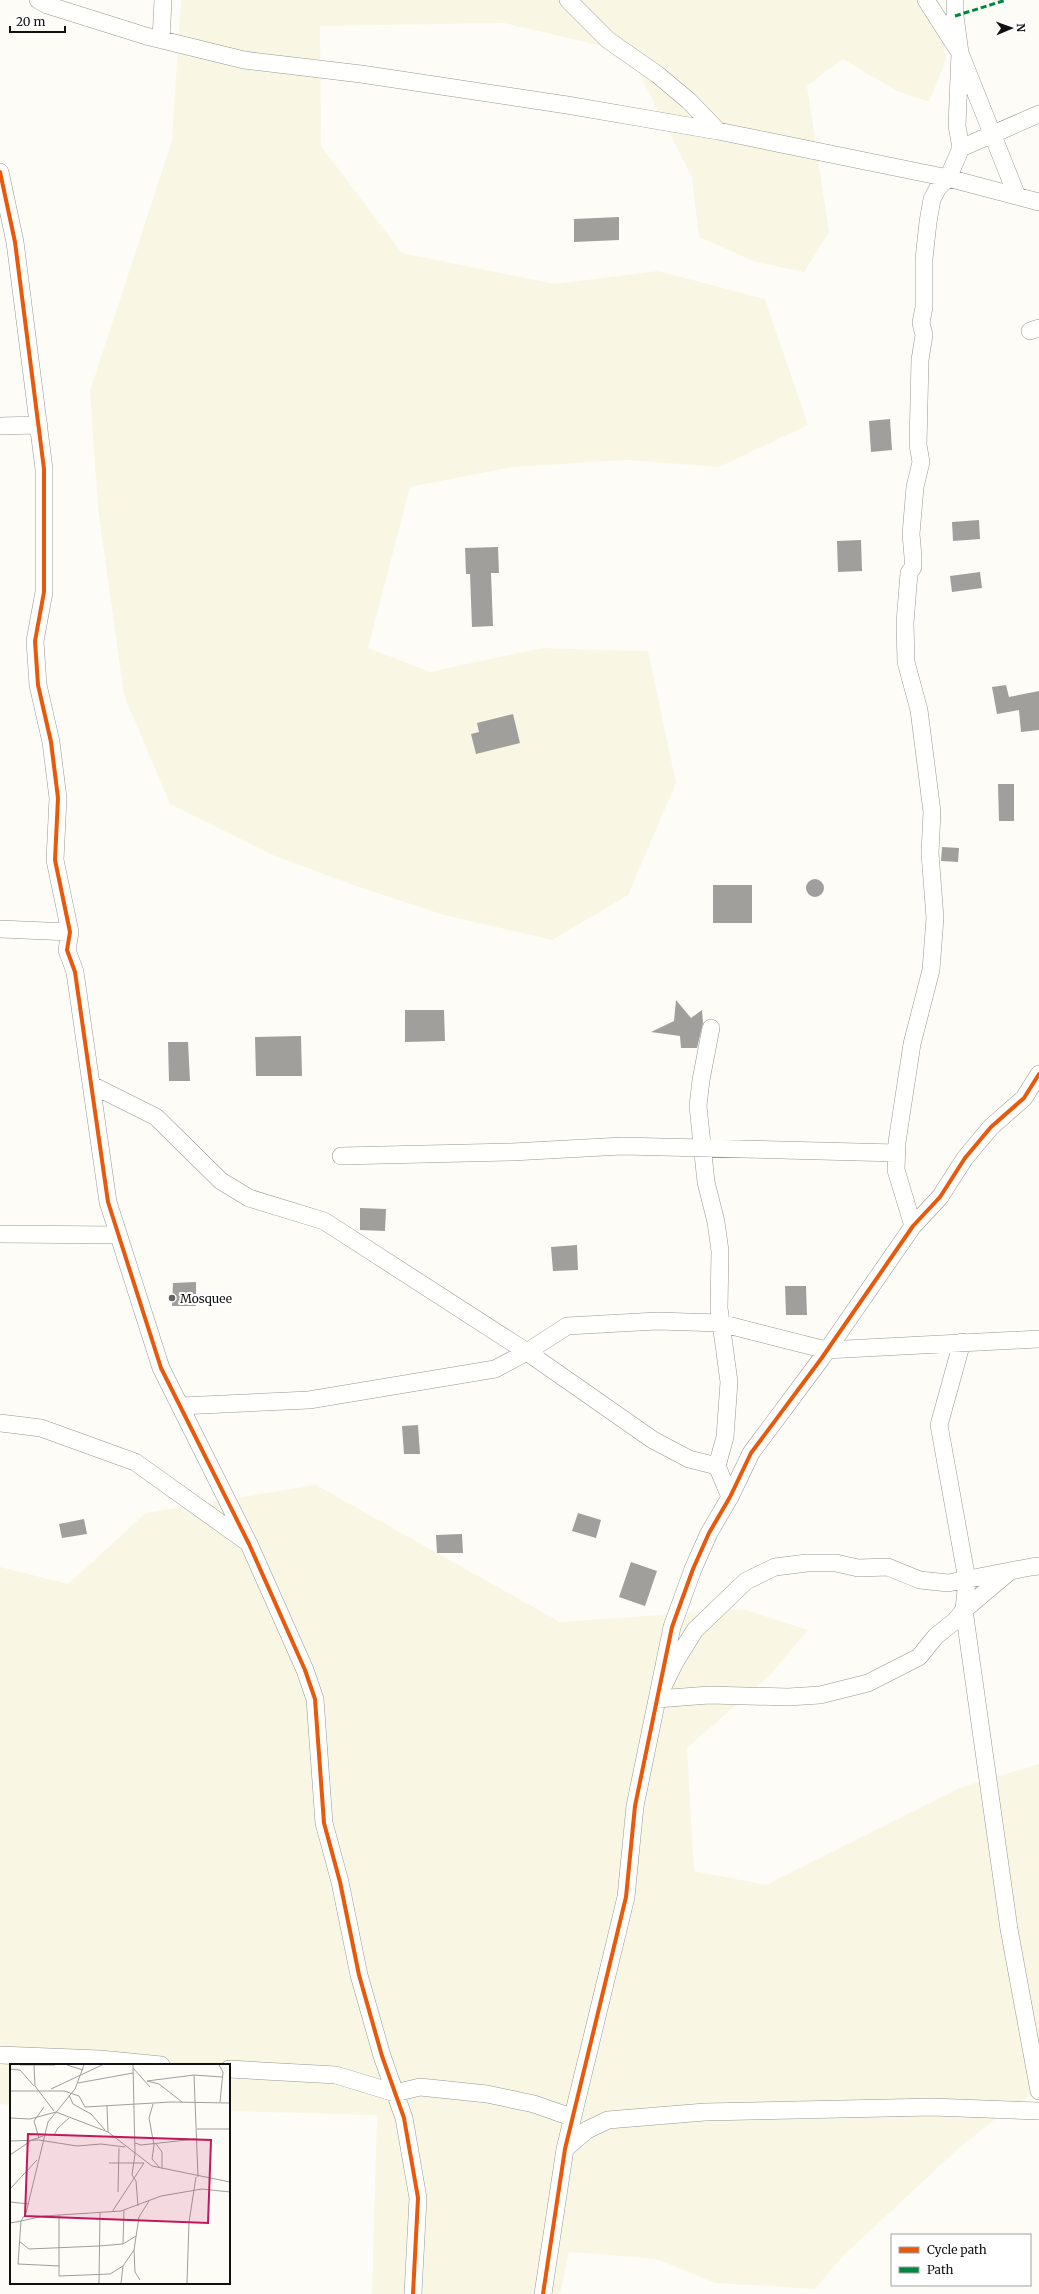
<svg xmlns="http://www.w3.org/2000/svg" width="1039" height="2294" font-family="Merriweather,serif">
	<rect width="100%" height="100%" fill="#fdfcf7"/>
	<path fill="#f9f7e4" d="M181,0H938L946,60L929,102L897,91L843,59L807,86L829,232L804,272L756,262L699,237L692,177L628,52L504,23L320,26L321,146L402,253L555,284L658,271L765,299L808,425L719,467L626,460L513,467L410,487L368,648L430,672L542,648L648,651L676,783L628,895L552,940L444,915L356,886L275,856L170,804L124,695L98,508L90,391L172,141Z
		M316,1485L560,1622L743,1609L808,1630L771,1674L687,1748L694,1871L766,1885L962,1787L1039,1764V2091L1008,2109L959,2148L843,2256L815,2289L715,2283L656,2259L569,2252L560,2294H372L377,2115L229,2111V2065H11V2105L0,2104V1567L68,1584L146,1513Z"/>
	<path fill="#a19f9c" d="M619,217V240L574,242V219Z
		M890,419L892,450L871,452L869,421Z
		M979,520L980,539L953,541L952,522Z
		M861,540L862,571L838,572L837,541Z
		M498,547L499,573H491L493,626L472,627L470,574H466L465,548Z
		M980,572L982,588L952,592L950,576Z
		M1006,685L1009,697L1039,691V730L1021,732L1019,710L997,714L992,687Z
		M513,714L520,743L476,754L471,734L479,732L477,723Z
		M998,784H1014V821H999Z
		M942,847L959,848L958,862L941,861Z
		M806 888a9 9 0 1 1 18 0a9 9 0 1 1-18 0Z
		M713,885H752V923H713Z
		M676,1000L691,1018L702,1010L703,1023L697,1048H681L680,1036L651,1032L674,1021Z
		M405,1010H444L445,1041L405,1042Z
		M301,1036L302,1076H256L255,1037Z
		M168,1042H188L190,1081H169Z
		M360,1208L386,1209L385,1231L360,1230Z
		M577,1245L578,1270L553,1271L551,1247Z
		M196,1282V1306H172L173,1283Z
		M785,1286H806L807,1315H786Z
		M418,1425L420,1454H404L402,1426Z
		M578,1513L601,1520L596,1538L572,1531Z
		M84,1519L87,1534L62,1538L59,1524Z
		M462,1534L463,1553H437L436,1535Z
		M631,1562L657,1571L645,1606L619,1597Z"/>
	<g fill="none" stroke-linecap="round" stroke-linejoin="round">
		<g stroke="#979795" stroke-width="18">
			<path id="minor" d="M38,0L47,5L146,36L244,60L361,74L567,105L718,131L948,178L1039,202
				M568,0L608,40L658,75L689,101L718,131
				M926,0L960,53L1017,196
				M161,40L163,0
				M961,148L1039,114
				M0,172L15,242L44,469V592L35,641L38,685L51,742L58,798L55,860L70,932L67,950L75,972L108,1202L161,1368L249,1544L305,1670L315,1699L324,1823L340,1882L359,1975L382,2056L404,2118L418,2198L413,2294
				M1030,331L1039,328
				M0,426L39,425
				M0,929L70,932
				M711,1028L701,1080L698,1106L706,1182L716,1222L720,1251L719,1308L729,1382L725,1437L717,1466L730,1497
				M92,1085L156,1117L221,1181L249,1198L324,1221L527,1352L653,1440L689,1459L717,1466
				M341,1156L512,1152L622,1146L897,1153
				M913,1226L896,1170L897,1142L912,1044L931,970L935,918L930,853L932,812L919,710L906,662L905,623L909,573L913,567V557L911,534L915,487L921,462L918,445L920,360L924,335L921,323L924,307V259L928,222L932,199L938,188L948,178L961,148L957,126L960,53L955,16V0
				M0,1234L118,1235
				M962,1342L939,1425L967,1580L964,1610L1009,1929L1039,2091
				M181,1406L309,1400L495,1369L527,1352L567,1326L657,1321L720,1323L826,1350L1039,1339
				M0,1423L41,1428L135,1462L247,1542
				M1009,1572L964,1610L955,1621L936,1636L919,1657L868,1683L820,1695L788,1697L709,1695L657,1699L675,1662L695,1630L746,1581L775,1567L807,1563H836L858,1568L888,1567L920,1580L948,1583L1031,1567L1039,1566
				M0,2055L100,2059L161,2065
				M229,2069L336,2075L395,2093L420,2087L487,2094L534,2104L571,2117
				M565,2149L587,2130L608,2120L705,2112L932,2107L1039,2111
				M543,2294L565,2149L626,1897L635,1806L672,1627L693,1569L709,1533L730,1497L751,1453L821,1359L913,1226L940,1197L965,1158L991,1127L1024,1098L1039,1074"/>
		</g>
		<use href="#minor" stroke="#fffffe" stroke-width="17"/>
		<path stroke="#00873e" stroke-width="3" stroke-dasharray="6 3" stroke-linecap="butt" d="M955,16L1006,0"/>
		<g stroke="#fff" stroke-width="6">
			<path id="cycleway" d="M0,172L15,242L44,469V592L35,641L38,685L51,742L58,798L55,860L70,932L67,950L75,972L108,1202L161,1368L249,1544L305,1670L315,1699L324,1823L340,1882L359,1975L382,2056L404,2118L418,2198L413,2294
				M543,2294L565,2149L626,1897L635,1806L672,1627L693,1569L709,1533L730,1497L751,1453L821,1359L913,1226L940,1197L965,1158L991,1127L1024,1098L1039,1074"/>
		</g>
		<use href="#cycleway" stroke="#e8590c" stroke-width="4"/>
	</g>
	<circle fill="#646362" stroke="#fff" stroke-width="1.5" cx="172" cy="1298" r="4"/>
	<g text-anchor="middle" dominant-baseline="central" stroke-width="4" stroke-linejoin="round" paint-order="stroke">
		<g font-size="12" fill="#111" stroke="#fff" text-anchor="start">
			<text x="180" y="1298">Mosquee</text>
		</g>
	</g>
	<g transform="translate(10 2064)">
		<rect width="220" height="220" fill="#fdfcf7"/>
		<path fill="none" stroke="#9f9e9b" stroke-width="1" d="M10,1H45M24,1L25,22L44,47M57,1L73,6M123,1L125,90L122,111L126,117L128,142M209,1L213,8L210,38M123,4L140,23M0,5L10,6L24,22M184,11L188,113M137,17L184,11L212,13M137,17L149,20L172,38M68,19L123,9M41,25L92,1M0,27H54L69,32L75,43L161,38L220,39M59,31L63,40L81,50L95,66M143,40L139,54L144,81L142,95L150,104M97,42L98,68M0,54L20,55L46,48L98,68L142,102L220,118M187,65H220M44,71L48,64L59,54M29,74L24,57L34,43M0,77L29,76L67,82L91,80L115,83M125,79L131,81L186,75M146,80L152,88V105M0,91L22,76L33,72M99,99H134M0,125L27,96M108,128L109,84M0,138L19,140M102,148L134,99M49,151V212L100,210L113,202M0,159L11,157L16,149L38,58L65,25L74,1M9,177L19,185L89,182L113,180L126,172M113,180L114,146M124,186L125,208L130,216M50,202L8,200L11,157L34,152L111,147L151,132L192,125L220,128M89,219L90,149M111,219L113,202L124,186L129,153L139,137M177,219L179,158L186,113"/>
		<path fill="#c2185b" fill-opacity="0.15" stroke="#c2185b" stroke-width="2" d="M18,70L201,76L198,159L15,152Z"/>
		<rect width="220" height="220" fill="none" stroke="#111" stroke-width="2"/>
	</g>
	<rect x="891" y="2234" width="140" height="52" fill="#ffffff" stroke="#a0a0a0"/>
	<rect x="899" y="2247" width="20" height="6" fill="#e8590c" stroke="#a0a0a0"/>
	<text x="927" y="2254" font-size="12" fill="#111111">Cycle path</text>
	<rect x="899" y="2267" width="20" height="6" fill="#00873e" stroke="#a0a0a0"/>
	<text x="927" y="2274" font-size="12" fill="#111111">Path</text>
	<g transform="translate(1011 28) rotate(88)" stroke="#ffffff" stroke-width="3" paint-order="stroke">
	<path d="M0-3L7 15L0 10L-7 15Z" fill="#111111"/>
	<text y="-6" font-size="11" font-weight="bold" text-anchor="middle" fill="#111111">N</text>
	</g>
	<path d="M10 26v6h55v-6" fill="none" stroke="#111111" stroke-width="2"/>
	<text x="16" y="26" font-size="12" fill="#111111" stroke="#ffffff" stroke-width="3" paint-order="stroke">20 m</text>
</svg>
